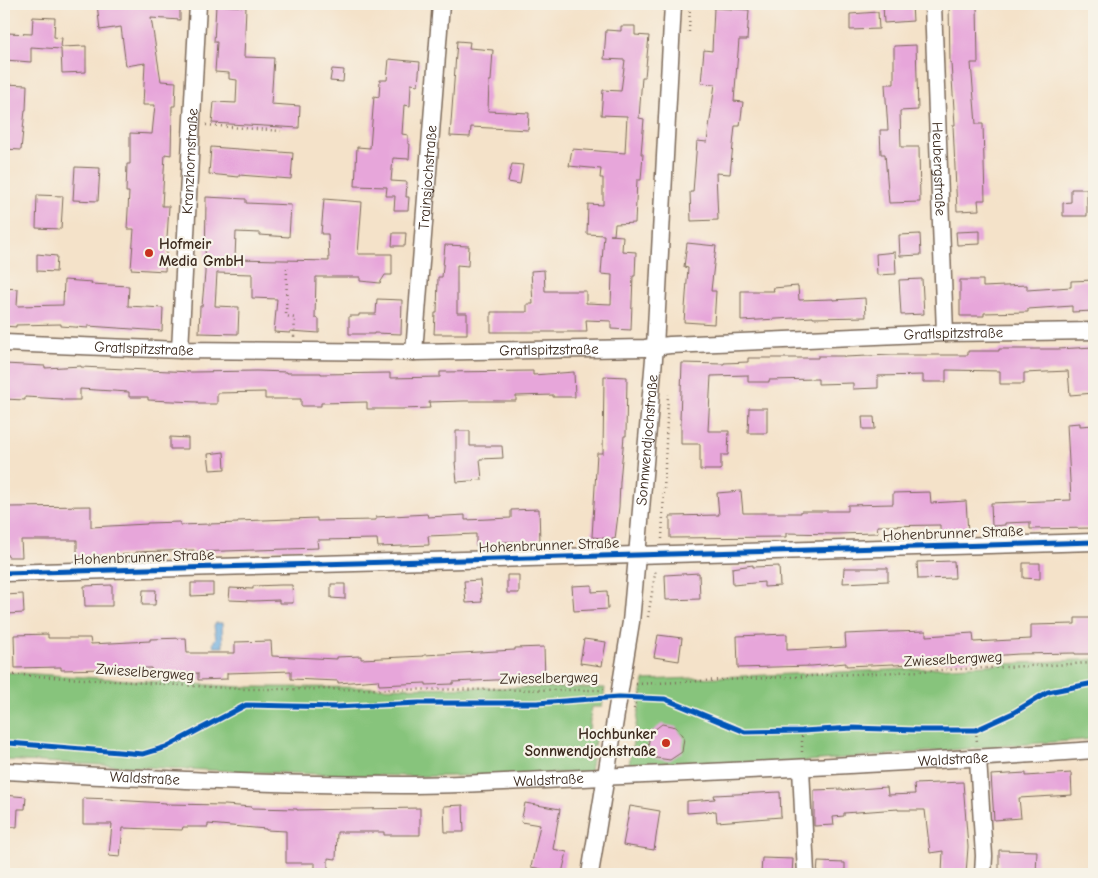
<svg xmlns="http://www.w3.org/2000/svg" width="1098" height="878" font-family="'Comic Neue',sans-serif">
	<rect width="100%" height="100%" fill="#f7f3e8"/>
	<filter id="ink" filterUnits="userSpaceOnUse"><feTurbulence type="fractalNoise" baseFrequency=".02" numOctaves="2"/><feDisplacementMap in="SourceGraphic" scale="10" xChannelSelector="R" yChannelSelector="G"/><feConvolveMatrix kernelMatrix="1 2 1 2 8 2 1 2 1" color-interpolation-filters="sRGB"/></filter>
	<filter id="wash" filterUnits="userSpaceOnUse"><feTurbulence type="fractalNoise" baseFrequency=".0096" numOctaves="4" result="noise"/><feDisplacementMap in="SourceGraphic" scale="20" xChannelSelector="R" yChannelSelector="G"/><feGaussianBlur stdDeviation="1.12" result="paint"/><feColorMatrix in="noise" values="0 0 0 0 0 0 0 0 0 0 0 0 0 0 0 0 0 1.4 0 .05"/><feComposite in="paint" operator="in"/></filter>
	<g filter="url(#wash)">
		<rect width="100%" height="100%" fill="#f4e2c9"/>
		<path fill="#87c47b" stroke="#61774c" d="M1094,659V739L808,761L628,770L644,680L914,669Z
			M4,672L241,687L605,688L602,707H591L589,731L596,733L590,772C529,774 467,777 405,776C271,774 137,767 4,760Z"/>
		<path fill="#6aacde" stroke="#526b7e" d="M216,623H222L223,647H214C212,643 214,641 216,638L214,626Z"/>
		<g id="blocks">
			<path fill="#e7a6da" d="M97,4H180V20L151,18L161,81L176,82L175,106H172L171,155L165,154L162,206H169L165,271L131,269L134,229H127L129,192H126L127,164H130V133L152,134L155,105H143L145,63L126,66L121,27L100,30Z
				M883,4H912L913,21L884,23Z
				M949,4H977L978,63H971L976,124H983L985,200H978L979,210L957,211L953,125H955L951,63H950Z
				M216,5L246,7L244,57L274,58L271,104L300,106L299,128L212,123L214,102L236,103L237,80L229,79V73L215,72L217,42H214Z
				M714,8L749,10L747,40H739L734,101L743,102L740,126H735L730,174L716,173L718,220L691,221L690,192H693L697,141L707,142L715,84L701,83L704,50L712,51Z
				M878,12L879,29L850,30V14Z
				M33,17L55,18L54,37L62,38L61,47L86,46V72L62,73L61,49L31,47V62L5,60L6,33L32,34Z
				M621,26H635V35L649,36L645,77H642L639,118L644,119L641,154H643L641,180H637L635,223L615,224L614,235H610L623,236L622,251L636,252L635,276H633L631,330L611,329V321L586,320L587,332H491V312H527V304H533L531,271L544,270L545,291H586V303L611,304L612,275L601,274L604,235L587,234L588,204L603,205V178H600L601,169L569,166L572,149L625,153L627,116L601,115L603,90L621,91L625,60L604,59L606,30L621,31Z
				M457,41L470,42L469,48L493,50L491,81H489L488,111L529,113L528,130L471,127L470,137L450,136Z
				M916,45L918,110L900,111L901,147H919L920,202L889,203L885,154H881L880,130H888L885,84H894V46Z
				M389,59L420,62L418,85L411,84L410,106L404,105L402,134L408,135V144H410L409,159L393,158L391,181L407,182L406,197H409L408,210H394L395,196H386L387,187L355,186L357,147L370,148L374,96L379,97L380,80H387Z
				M332,69L344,70L343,82L330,81Z
				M4,84L27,85L26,110H25L21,150L4,149Z
				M211,147L293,153L291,179L239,175V177L209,174Z
				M512,164L523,165L520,184L508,182Z
				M75,167L100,168L98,201L73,200Z
				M1071,189H1087V216H1063V203L1071,202Z
				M37,195L63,196L61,229L36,228Z
				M206,197L246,199V203L291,205L289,237L260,235V233L236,232L235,259L329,261L328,234H321L324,199L362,202L358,254H392V275H385L380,283L360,281V277H316L315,318L319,319V333L290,331V333L274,332L277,299L252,298V274L217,273L215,306L239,307L238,334L199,333L200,306H202L205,273Z
				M980,231V244L957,245L956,232Z
				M393,233H406L405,246H392Z
				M920,234L921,255L900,256L899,235Z
				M687,243L716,246L711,291H716L714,324L684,322L688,268L684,267Z
				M445,245L469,246L468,266L457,265V313H467V334H434L435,313H437L438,277H442Z
				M895,252L896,274L877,275L876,254Z
				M37,254L57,256L56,272L37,271Z
				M922,279L924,314L901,315L899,280Z
				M64,280L92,282L91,284L129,286L128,306L163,308L162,331L88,326V328L61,326V324L16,325V327L4,326V288L18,289L17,306L63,305Z
				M960,280H983V287L1027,285V290L1071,287V281L1094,280V311L1072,312V306L1028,309V312L984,313V316H960Z
				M798,286L799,300L833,299V300L865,298L866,317L813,318V317L741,321V291H774L773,288Z
				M377,299L402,300L401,334L374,333V334H349V316H359V314H376Z
				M1094,347V393L1070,395L1068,371L1024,373V384H1000V371L946,370V382H923V375L878,376V388L853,389V383L818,384V379L769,380V382H748V375L711,376L708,431H729L728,455H721V470H700V444H681V419H680L682,363L724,364V363L748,362V358H818V356H844V357L892,355H968V351H999V349H1058Z
				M4,364L45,366V368L81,366V367L192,372L257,371L287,372V373H321V374L390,373V378L440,377V372L533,371V375L574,372L575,397H553V395L516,396V401H464L429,402L430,408L402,409H367V402L321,403V406H301V399H265V392L217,393V404H198V402L148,400V397H129V392L80,389V400H62V399L25,397V400L4,399Z
				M604,376L627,377L626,436H624L620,482L619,507L615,539L592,537L597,453H603Z
				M749,408H767V433H748Z
				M862,417H874L875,429H863Z
				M1080,423V426L1094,425V528L1030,529V522L1005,523V525L992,526L991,503L1071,500L1067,424Z
				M456,431H470V446H502L503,458L480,459L482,480L457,482L455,462H456Z
				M170,437L188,438V449H170Z
				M224,452L225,469L210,470L208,454Z
				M741,491L743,513H801V511H848V505L893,504V493L930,492L931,503L966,501L968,533L940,534V525L877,526L878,533L835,534L786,533V537L670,538V516L719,515L717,493Z
				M91,506V527L147,524V523L180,522V525L238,523V521L317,518V521L376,520V517L427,514L428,517L465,515V520L511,518V510L539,509L540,541L501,542V546H476V534L428,536L429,545L378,547L377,539L317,540L318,548L194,552V550L136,552V554L77,557V540H21L22,557H8V555H4V533L8,532V507Z
				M954,561L955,578L918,579L917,562Z
				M1023,563H1040V579L1023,578Z
				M753,565V567L779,566L780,586L764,587V582L733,585L732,568Z
				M844,568H888V581L843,583Z
				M699,573L700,599L666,600L665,575Z
				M507,575H519V593H507Z
				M480,580L482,602L466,603L464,581Z
				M191,583H213V595L191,596Z
				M331,584H345V599L331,598Z
				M112,585V606H85L84,586Z
				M281,585H292L293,603H279V600L253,601L229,600L230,588L253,589V586Z
				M592,585V592L607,591L608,609L574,611L572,586Z
				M143,590H156L155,605H142Z
				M23,594L24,613L7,614V607H4V595Z
				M1075,618H1094V654H1075V653L1019,654L975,657V660L894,665V664L846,666V663L812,666L738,668L737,636L787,634V650L846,647L845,634L892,632L926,631V636L973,633L974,642L1031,639V625L1075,624Z
				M48,634V638H90L91,644L150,641V639L186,638L187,653H235V642L271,641L272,656L337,659V657L361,656V659L424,656V655L515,650V648L544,647L545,680L516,681V679L453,682V684L426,685V683L379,685L378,680L338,683V681L291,679V671L227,673V679L198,680V673L152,675L151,668L61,670V667L15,668L14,635Z
				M658,635L682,638L679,661L654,657Z
				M584,639L606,642L602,666L580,663Z
				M662,724L676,727L684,738L682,752L670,760L656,758L648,747L650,733Z
				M1026,773V776L1071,773L1072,795L1019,798L1021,818L994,820L991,775Z
				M963,782L968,847L966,874H942L943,851L930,853L925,810H898V809L844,813V816L833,817L834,825L814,826V790L843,789V790L887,787L888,795L915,794L914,784Z
				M780,792L781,817L717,822L716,811L687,813V801L715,799L714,795Z
				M4,795L26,797L25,809H18L17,827L4,826Z
				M83,798L113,799V800L166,803V804L225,805L252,807V808L297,809V810L420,808V835H384V832H337L336,859L328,858V869H315V863H286V831L266,830V829L208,824V827H183L182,830L123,828L120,857L109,856L112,824H83Z
				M525,803L560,809L553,849L567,852L562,873L531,867L540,825L521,822Z
				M463,805L464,832H445L444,806Z
				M630,806L660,811L654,850L623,845Z
				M999,850L1037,851L1036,874H999Z
				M762,858L793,859L792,874H761Z
				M818,862L845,863V874H817Z"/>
		</g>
	</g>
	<g filter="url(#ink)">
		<use href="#blocks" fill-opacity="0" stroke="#7c6a5a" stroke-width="1"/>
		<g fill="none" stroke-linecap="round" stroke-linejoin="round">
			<g stroke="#7c6a5a" stroke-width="19">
				<g id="minor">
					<path id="s1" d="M933,4L945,333"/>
					<path id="s2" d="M4,343L180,350L414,352L645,348L670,345L945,333L1094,331"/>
					<path id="s3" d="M180,350L198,4"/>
					<path id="s4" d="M414,352L441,4"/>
					<path d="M4,573L1094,542"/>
					<path d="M978,758L984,856L983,874"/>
					<path d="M801,768L806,874"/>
					<path id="s5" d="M4,771C137,778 270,785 404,785C477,785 550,779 623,776C780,769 937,761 1094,750"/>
					<path id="s6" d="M590,874L631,622L637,556L655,347L673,4"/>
				</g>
			</g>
			<path stroke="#7c6a5a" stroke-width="2.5" stroke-dasharray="1 4" stroke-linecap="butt" d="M689,32L690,4
				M206,125L281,131
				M287,268L286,316L295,318L294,337
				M1090,477H1094
				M662,539L668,394
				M648,617L656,568
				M4,674L242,689L599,690L604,689
				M636,684L1094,663
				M634,709L637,689
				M976,730L977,743
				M802,752V731"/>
			<use href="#minor" stroke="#fff" stroke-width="16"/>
			<g stroke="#f7f3e8" stroke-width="8">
				<path id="cycleway" d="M4,573L1094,542
					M4,742L9,743L143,754L166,747L246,705L336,707L419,703H537L619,697L665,699L745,732L802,731L853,728L917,730H976L1013,713L1048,692L1094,683"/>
			</g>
			<use href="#cycleway" stroke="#0057b8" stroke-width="5"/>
		</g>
	</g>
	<g fill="#c8321e" stroke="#f7f3e8" stroke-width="2">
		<circle cx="149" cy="253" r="5"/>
		<circle cx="666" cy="743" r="5"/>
	</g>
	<g text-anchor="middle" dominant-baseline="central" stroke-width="4.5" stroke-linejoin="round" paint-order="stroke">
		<g font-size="15" fill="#3b2a1e" stroke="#f7f3e8">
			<text stroke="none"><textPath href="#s3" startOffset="189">Kranzhornstraße</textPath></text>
			<text stroke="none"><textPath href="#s1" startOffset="165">Heubergstraße</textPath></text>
			<text stroke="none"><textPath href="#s4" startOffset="175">Trainsjochstraße</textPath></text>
			<text stroke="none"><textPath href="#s2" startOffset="950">Gratlspitzstraße</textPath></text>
			<text stroke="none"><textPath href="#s2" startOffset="140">Gratlspitzstraße</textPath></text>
			<text stroke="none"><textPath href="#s2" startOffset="545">Gratlspitzstraße</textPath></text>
			<text stroke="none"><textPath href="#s6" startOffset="438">Sonnwendjochstraße</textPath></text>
			<text transform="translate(953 533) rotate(-2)">Hohenbrunner Straße</text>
			<text transform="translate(549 545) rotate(-2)">Hohenbrunner Straße</text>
			<text transform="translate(144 557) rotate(-2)">Hohenbrunner Straße</text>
			<text transform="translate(953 659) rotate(-3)">Zwieselbergweg</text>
			<text transform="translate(145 672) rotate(4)">Zwieselbergweg</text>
			<text transform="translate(549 678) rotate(-1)">Zwieselbergweg</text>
			<text stroke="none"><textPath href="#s5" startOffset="950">Waldstraße</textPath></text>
			<text stroke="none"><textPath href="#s5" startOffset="141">Waldstraße</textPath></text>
			<text stroke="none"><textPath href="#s5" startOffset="545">Waldstraße</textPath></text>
		</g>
		<g font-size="15" font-weight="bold" fill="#3b2a1e" stroke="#f7f3e8" text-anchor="start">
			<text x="159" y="244">Hofmeir<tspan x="159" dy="17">Media GmbH</tspan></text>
			<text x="656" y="734" text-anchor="end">Hochbunker<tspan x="656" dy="17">Sonnwendjochstraße</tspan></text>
		</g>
	</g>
	<rect width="1098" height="878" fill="none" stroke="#f7f3e8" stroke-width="20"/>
</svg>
